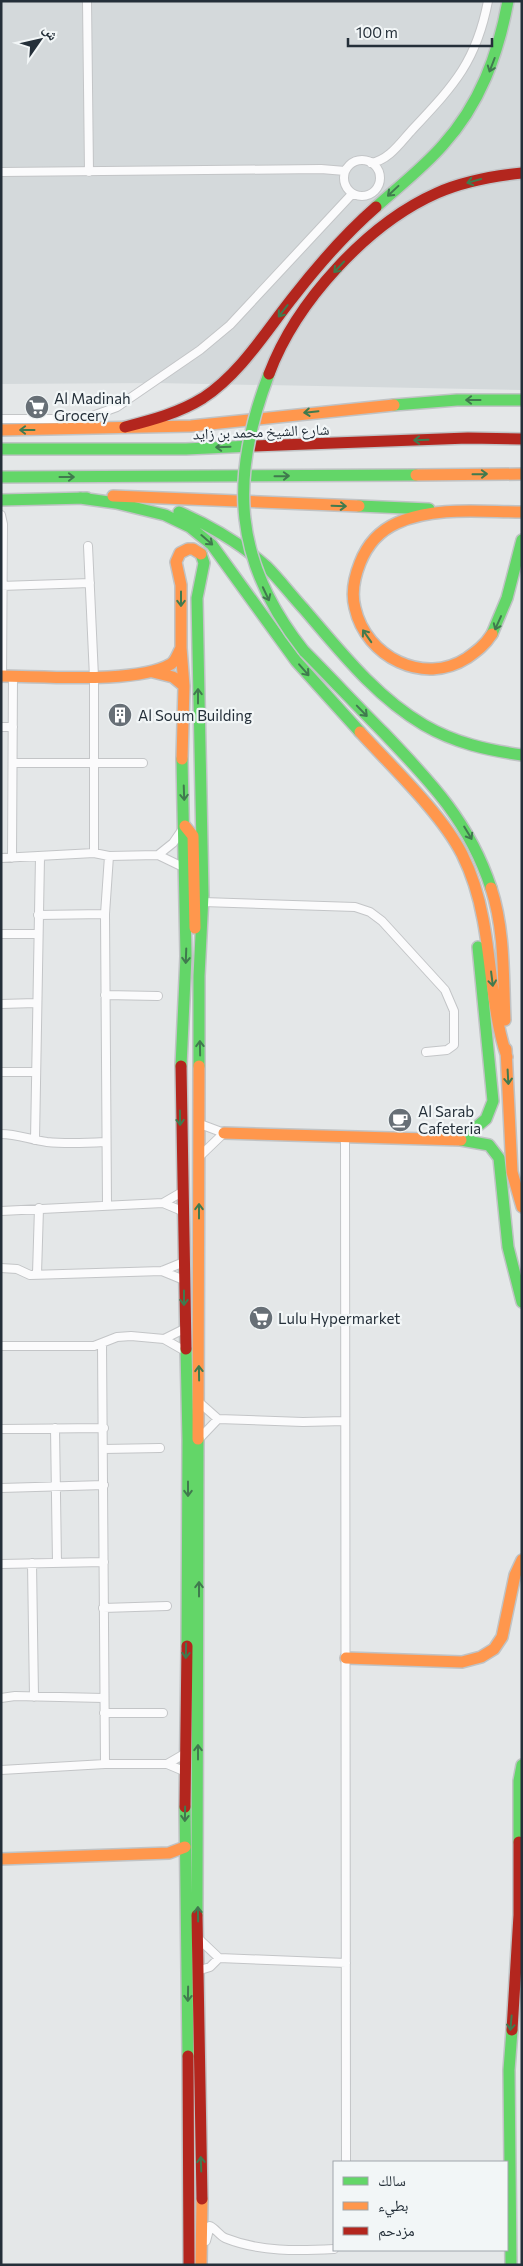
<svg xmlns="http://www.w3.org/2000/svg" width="523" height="2266" font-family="Commissioner,'Noto Naskh Arabic',sans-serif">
	<rect width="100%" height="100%" fill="#e4e7e8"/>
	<path fill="#d4d9db" d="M1,1H522V390L156,383L1,384Z"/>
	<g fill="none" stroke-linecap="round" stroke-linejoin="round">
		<g stroke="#c3c5c7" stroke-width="10">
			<path id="street" d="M87,1L89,172
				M344 178a18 18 0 1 1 36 0a18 18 0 1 1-36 0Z
				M371,163C389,160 400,143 412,130C453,86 476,63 488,1
				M1,172L321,169L345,171
				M1,419H84L117,407L200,350L230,325L352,194
				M1,515L3,524L2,676
				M88,546L94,677V853
				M1,586L90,583
				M1,727H13
				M13,763H143
				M158,855L173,843L184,827
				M1,858L94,853L109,856L158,855L185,868
				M12,858L13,676
				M203,902L355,907L370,912L382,921L445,990L454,1011V1045L447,1050L426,1052
				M38,915L105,914
				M1,934H38
				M105,995L158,996
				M1,1004L36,1003
				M1,1072H34
				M200,1124L224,1133
				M1,1134C17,1134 31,1140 47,1142C67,1144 86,1143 106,1142
				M345,1136L346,2162
				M35,1140L40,857
				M199,1157L224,1133
				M163,1203L182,1192
				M107,1205L105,914L109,856
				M1,1211L163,1203L182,1211
				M1,1268L17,1269L30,1275L162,1271L184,1262
				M162,1271L184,1280
				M37,1274L39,1208
				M164,1339L184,1329
				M102,1344L105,1764
				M1,1346H94L117,1337L131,1336L164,1339L185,1351
				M200,1403L218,1419L303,1422L345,1421
				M55,1428L57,1563
				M1,1429L104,1428
				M199,1439L218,1419
				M104,1449L160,1448
				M1,1488L104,1485
				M32,1563L34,1697
				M1,1564L104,1562
				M103,1608L167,1606
				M1,1698L15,1696L104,1698
				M104,1713H163
				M167,1764L186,1753
				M1,1770L105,1764H167L186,1772
				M199,1939L219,1958L346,1963
				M197,1971L210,1967L219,1958
				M206,2241L210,2226C216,2229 219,2235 225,2238C260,2252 298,2251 334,2249"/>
		</g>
		<g stroke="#c0c3c5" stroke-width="14">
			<path id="fast" d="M376,207C398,187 423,168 443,145C480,104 498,55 508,1
				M394,405L457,400H522
				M1,449H186L252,446
				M1,477L416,475
				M80,498L116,503L165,515L190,527L212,545L296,661L360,732
				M1,500L87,498
				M359,506L429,509
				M179,512C211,526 240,543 266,566C280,580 291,595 304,609C340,651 376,697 424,725C455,743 487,750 522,755
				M492,634L507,598L522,540
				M304,651C331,678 357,706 384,733C431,782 470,823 491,888
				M181,1066L186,956L182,759
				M199,1066V976L203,895L197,598L204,563L201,554
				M461,1140L486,1119L493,1101L478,947
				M461,1140L489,1145L499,1158L508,1247L522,1302
				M186,1349L188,1440L187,1646
				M185,1807L188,2056
				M519,1842V1781L522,1765
				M197,1915L198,1439
				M511,2265L509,2070L512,2030"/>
		</g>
		<g stroke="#c0c3c5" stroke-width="14">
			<path id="slow" d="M1,430L191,426L394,405
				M416,475L522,474
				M113,496L359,506
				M492,634C485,645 477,651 467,658C424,686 366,657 355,608C351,593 354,578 360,563C367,545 379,531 397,523C435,506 482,512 522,512
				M153,672L173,677L184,686
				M1,676C42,676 138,684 171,664C176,661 178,653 181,648
				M360,732C392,767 441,813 462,854C472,874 479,897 483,919C492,965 492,1013 507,1057
				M182,759L184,686L181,648V585L176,562L180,553L188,549H193L201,554
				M185,826L193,836L195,928
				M491,888C505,930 503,977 505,1020
				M506,1049L512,1172L522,1207
				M224,1133L461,1140
				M198,1439L199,1066
				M346,1658L462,1662L481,1657L494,1649L502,1637L515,1575L522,1560
				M1,1859L169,1853L185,1847
				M201,2265L202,2199"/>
		</g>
		<g stroke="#c0c3c5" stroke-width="14">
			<path id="jam" d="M125,427C152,420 179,413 203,398C241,373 266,331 294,296C319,264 345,234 376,207
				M252,446L468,438L522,439
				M181,1066L186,1349
				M185,1807L187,1646
				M197,1915L202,2199
				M512,2030L519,1915V1842
				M188,2056L189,2265"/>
		</g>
		<use href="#street" stroke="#fbfbfc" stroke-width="8"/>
		<use href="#fast" stroke="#63d668" stroke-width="11"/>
		<use href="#slow" stroke="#ff974d" stroke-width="11"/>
		<use href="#jam" stroke="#b3261e" stroke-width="11"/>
		<g stroke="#c1c5c8" stroke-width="14" stroke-linecap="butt">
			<path id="fast-bridge" d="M269,374C229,478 233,562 304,651"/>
		</g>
		<g stroke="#c1c5c8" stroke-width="14" stroke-linecap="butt">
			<path id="jam-bridge" d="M269,374C296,302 367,224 437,193C464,181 493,176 522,173"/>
		</g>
		<use href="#fast-bridge" stroke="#63d668" stroke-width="11"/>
		<use href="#jam-bridge" stroke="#b3261e" stroke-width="11"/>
	</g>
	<defs><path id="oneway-shaft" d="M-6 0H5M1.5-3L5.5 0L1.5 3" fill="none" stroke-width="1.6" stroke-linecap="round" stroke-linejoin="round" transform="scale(1.25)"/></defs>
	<g stroke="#407a4e">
		<use href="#oneway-shaft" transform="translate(492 65) rotate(111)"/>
		<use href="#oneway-shaft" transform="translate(474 181) rotate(165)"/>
		<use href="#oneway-shaft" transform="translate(393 191) rotate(137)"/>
		<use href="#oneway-shaft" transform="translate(339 267) rotate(133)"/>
		<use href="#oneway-shaft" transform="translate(283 311) rotate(128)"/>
		<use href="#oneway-shaft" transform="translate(473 400) rotate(180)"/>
		<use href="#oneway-shaft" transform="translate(311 412) rotate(174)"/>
		<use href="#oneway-shaft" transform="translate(27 430) rotate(180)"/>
		<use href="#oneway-shaft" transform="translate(421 440) rotate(178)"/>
		<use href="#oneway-shaft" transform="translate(223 447) rotate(178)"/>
		<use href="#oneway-shaft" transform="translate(480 474) rotate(-1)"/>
		<use href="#oneway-shaft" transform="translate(282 476) rotate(-1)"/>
		<use href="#oneway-shaft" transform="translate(67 477)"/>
		<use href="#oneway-shaft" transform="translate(339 506) rotate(2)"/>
		<use href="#oneway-shaft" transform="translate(207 540) rotate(41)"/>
		<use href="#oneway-shaft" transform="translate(266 594) rotate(65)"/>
		<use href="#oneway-shaft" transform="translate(181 599) rotate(90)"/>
		<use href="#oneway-shaft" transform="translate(498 623) rotate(114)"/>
		<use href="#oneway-shaft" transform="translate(367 636) rotate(-125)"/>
		<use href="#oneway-shaft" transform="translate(304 670) rotate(49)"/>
		<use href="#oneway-shaft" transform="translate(198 696) rotate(-90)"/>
		<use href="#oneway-shaft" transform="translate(362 711) rotate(46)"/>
		<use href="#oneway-shaft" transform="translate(184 793) rotate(88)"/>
		<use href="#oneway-shaft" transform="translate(468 833) rotate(59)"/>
		<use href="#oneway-shaft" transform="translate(186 956) rotate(92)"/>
		<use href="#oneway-shaft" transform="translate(492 979) rotate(83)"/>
		<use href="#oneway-shaft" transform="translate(200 1048) rotate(-91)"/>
		<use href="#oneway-shaft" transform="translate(508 1077) rotate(87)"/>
		<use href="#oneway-shaft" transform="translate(180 1118) rotate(89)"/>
		<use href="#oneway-shaft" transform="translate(199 1211) rotate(-90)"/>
		<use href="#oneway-shaft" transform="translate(184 1298) rotate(90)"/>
		<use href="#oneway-shaft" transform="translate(199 1373) rotate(-91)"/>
		<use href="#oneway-shaft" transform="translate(188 1489) rotate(90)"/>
		<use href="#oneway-shaft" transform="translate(199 1589) rotate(-90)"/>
		<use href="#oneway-shaft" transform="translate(186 1651) rotate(91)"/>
		<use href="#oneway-shaft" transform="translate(198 1752) rotate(-90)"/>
		<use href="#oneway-shaft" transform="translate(185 1814) rotate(91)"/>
		<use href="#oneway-shaft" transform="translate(198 1914) rotate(-91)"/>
		<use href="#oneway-shaft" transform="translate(188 1994) rotate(91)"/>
		<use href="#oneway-shaft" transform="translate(511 2023) rotate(95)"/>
		<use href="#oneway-shaft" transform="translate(201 2164) rotate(-92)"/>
	</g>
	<defs>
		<g id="supermarket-disc" transform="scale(1.25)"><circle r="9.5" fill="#676f76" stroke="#f2f6f7"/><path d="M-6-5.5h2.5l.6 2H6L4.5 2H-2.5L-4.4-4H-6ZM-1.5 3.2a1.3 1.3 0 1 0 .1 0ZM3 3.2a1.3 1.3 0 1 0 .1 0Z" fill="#fff"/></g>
		<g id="building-disc" transform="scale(1.25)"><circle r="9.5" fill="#676f76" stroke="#f2f6f7"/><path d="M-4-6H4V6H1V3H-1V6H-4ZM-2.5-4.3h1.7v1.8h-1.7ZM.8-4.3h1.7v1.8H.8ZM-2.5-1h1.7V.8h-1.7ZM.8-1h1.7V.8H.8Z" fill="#fff"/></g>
		<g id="cafe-disc" transform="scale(1.25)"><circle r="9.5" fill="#676f76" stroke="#f2f6f7"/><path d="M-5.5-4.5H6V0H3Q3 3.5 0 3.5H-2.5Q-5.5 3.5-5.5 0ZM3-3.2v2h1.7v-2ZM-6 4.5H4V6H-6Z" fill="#fff"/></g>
	</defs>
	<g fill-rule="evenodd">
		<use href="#supermarket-disc" x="37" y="407"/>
		<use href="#building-disc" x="120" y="715"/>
		<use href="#cafe-disc" x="400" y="1120"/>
		<use href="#supermarket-disc" x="261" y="1318"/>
	</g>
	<g text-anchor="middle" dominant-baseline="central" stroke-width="4.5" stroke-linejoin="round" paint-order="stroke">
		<g font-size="15" fill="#242f39" stroke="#f2f6f7" text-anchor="start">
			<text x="54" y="398">Al Madinah<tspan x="54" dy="17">Grocery</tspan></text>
			<text x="138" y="715">Al Soum Building</text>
			<text x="418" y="1111">Al Sarab<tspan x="418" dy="17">Cafeteria</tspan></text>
			<text x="278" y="1318">Lulu Hypermarket</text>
		</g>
		<g font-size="15" fill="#242f39" stroke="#f2f6f7">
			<text transform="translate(261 431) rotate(-2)">شارع الشيخ محمد بن زايد</text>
		</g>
	</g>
	<rect width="523" height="2266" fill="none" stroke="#242f39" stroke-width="5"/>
	<rect x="333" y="2161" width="175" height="90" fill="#f2f6f7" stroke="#a0a6ab"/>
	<rect x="343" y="2177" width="25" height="8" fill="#63d668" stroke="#a0a6ab"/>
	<text x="378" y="2186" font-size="15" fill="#242f39">سالك</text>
	<rect x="343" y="2202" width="25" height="8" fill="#ff974d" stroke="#a0a6ab"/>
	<text x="378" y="2211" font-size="15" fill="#242f39">بطيء</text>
	<rect x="343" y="2227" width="25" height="8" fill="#b3261e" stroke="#a0a6ab"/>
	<text x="378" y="2236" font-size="15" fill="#242f39">مزدحم</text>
	<g transform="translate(40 40) rotate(56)" stroke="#f2f6f7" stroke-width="4" paint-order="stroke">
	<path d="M0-4L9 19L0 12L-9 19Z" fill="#242f39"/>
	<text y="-8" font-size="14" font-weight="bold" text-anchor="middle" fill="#242f39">ش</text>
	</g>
	<path d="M348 38v8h144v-8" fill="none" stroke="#242f39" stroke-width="2.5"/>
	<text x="356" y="38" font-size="15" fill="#242f39" stroke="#f2f6f7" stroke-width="4" paint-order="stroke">100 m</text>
</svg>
